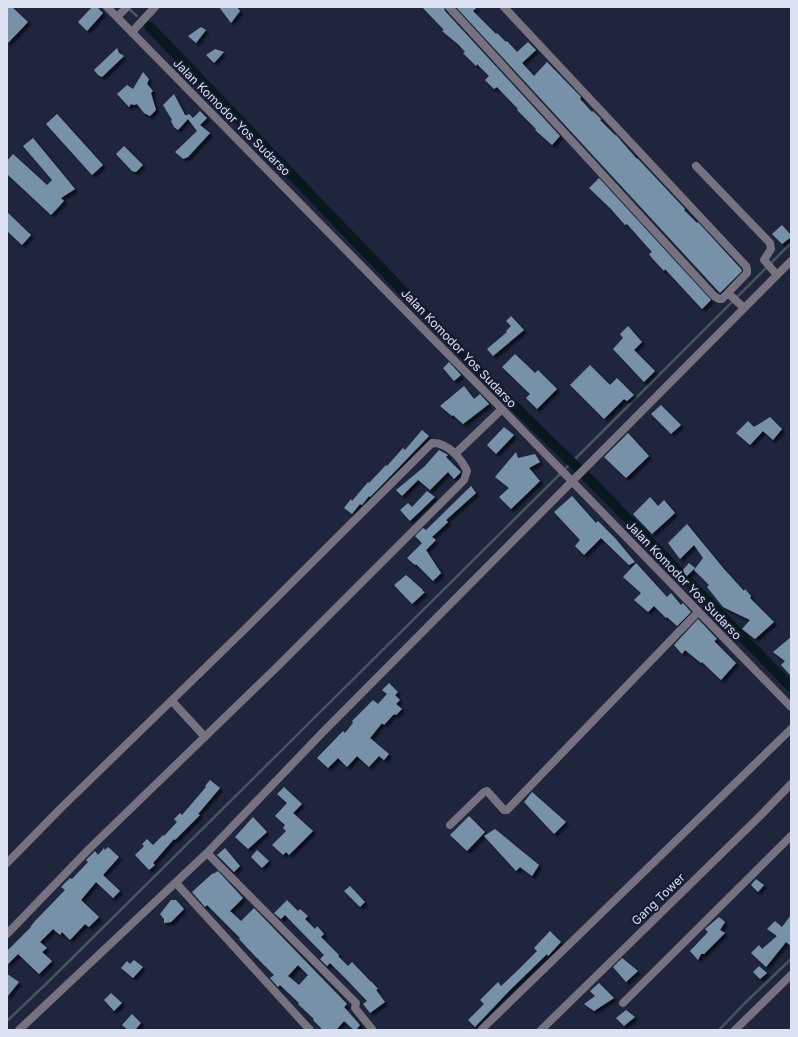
<svg xmlns="http://www.w3.org/2000/svg" width="798" height="1037" font-family="Inter,sans-serif">
	<defs>
		<filter id="shadow"><feDropShadow dx="3" dy="3" stdDeviation="1" flood-color="#0009"/></filter>
	</defs>
	<rect width="100%" height="100%" fill="#1e253c"/>
	<g fill="none" stroke-linecap="round" stroke-linejoin="round">
		<path stroke="#47555d" stroke-width="2.5" d="M128,8L137,16
			M7,1021L48,982L555,479L791,243
			M719,1030L744,1004L791,959"/>
		<path stroke="#07191d" stroke-width="10" d="M149,26L499,391L592,482L791,687"/>
	</g>
	<path fill="#7792a8" fill-rule="evenodd" filter="url(#shadow)" d="M7,7H12L28,22L7,44Z
		M92,7H97L103,13L87,31L78,22Z
		M219,7H237L240,11L231,23Z
		M422,7H444L445,11L560,136L552,145L535,130L536,129L517,110L518,109L497,87L494,89L485,80L489,76L477,64L476,66L463,53L465,52L459,45L442,31L444,30Z
		M456,7H477L473,11L496,34L497,33L506,42L507,41L517,52L528,42L536,50L522,63L534,76L547,62L581,97L580,99L592,112L593,111L601,119L600,120L615,135H616L636,158L638,159L685,209L684,210L697,223L698,222L741,269L742,271L720,293Z
		M201,27L206,30L196,43L188,36Z
		M117,48L119,53L124,56L102,77L98,75L94,70Z
		M215,49L224,52L214,63L206,55Z
		M143,72L149,79L147,84L153,91L151,93L156,110L150,116L144,113L137,104L134,105L131,104L129,107L117,94L127,85L133,89Z
		M174,94L185,115H187L189,114L193,118L200,111L207,118L200,125L210,133L188,157L183,159L175,152L197,131L188,119L178,130L174,127L171,121L172,120L163,105Z
		M57,114L103,165L92,175L46,124Z
		M33,138L75,189L61,198L64,201L51,215L7,174V161L13,154L47,185L52,180L23,146Z
		M124,146L143,165L136,172L132,171L116,154Z
		M599,178L711,300L702,309L665,269L664,271L652,258L649,254L652,252L627,224L625,225L611,209L589,188Z
		M7,212L31,235L22,245L7,231Z
		M782,225L791,235V237L782,244L772,234Z
		M511,316L524,330L493,356L487,349L507,332L506,331L511,326L506,321Z
		M628,326L642,342L634,350L655,371L644,382L613,349L623,338L620,334Z
		M515,354L535,373L538,370L557,389L537,409L526,398L530,394L502,367Z
		M449,362L461,375L454,381L443,368Z
		M590,365L610,385L617,378L634,395L627,401L624,399L604,419L570,385Z
		M464,386L474,399L480,394L489,404L463,424L453,415L452,416L440,406Z
		M661,405L681,425L671,434L651,414Z
		M770,417L782,429L773,440L763,431L750,445L736,433L748,421L754,427Z
		M504,427L514,435L496,454L487,445Z
		M422,430L429,436L379,488L370,497L369,496L362,505L360,504L352,514L344,508L351,499L352,501L368,482L369,483L386,465L387,466L403,448L405,450Z
		M628,433L649,456L626,478L604,457Z
		M439,450L448,455L446,457L461,472L454,479L448,472L430,490L416,478L418,480L402,496L396,490L425,466Z
		M516,452L518,458L535,454L540,462L529,468L540,481L511,509L499,497L509,488L495,477Z
		M471,486L476,493L446,520L448,522L432,537L436,540L426,550L441,573L433,581L416,564L415,565L407,558L422,543L415,536L423,528L426,530Z
		M427,491L435,497L410,521L400,510L408,503L412,507Z
		M572,496L596,523L598,521L615,538L635,562L629,565L601,538L584,555L575,546L580,540L554,512Z
		M650,497L658,506L664,500L675,513L652,534L633,514Z
		M687,524L724,569L744,591L745,589L751,596L750,598L774,622L755,639L742,629L750,620L723,607L707,587L709,585L694,570L703,558L694,545L680,559L668,543Z
		M636,563L667,597L671,593L681,605L683,603L691,612L677,626L667,617L666,618L654,606L648,612L634,600L641,593L623,577Z
		M689,563L695,568L687,576L682,571Z
		M406,575L423,590L422,591L425,592L412,604L394,585Z
		M698,619L717,639L714,641L736,663L721,680L702,662L701,663L685,650L682,654L674,645Z
		M791,637V676L781,665L785,661L773,652Z
		M389,683L398,692L395,695L400,700L396,704L402,709L396,715L394,714L384,725L382,723L370,738L389,754L384,760L379,756L369,767L357,756L347,767L338,758L328,768L317,758L343,731L345,733L353,723L352,721L373,700L378,704L387,694L382,690Z
		M210,780L220,788L198,814L200,815L175,840L174,839L153,863L155,865L149,870L135,855L144,846L142,844L147,839L153,845L163,835L164,836L177,822L174,819L180,813L182,815L206,787L205,786Z
		M284,787L302,804L293,813L313,831L289,855L286,852L283,855L272,845L286,831L283,828L285,825L275,816L287,803L277,794Z
		M532,792L566,822L554,834L524,802Z
		M469,816L485,832L467,851L450,835Z
		M253,817L267,832L248,849L235,837Z
		M495,829L539,865L532,876L520,867L516,871L484,836Z
		M108,847L119,857L103,875L120,891L113,898L96,882L81,900L99,917L89,927L85,924L70,940L62,932L60,935L53,929L40,942L47,948L42,952L52,961L39,974L18,954L7,965V951L31,927V926L35,921L65,890L61,887L70,878L72,879L88,862L86,860L95,851L98,855L104,848L105,850Z
		M225,848L240,866L234,872L217,855Z
		M257,850L269,861L262,868L251,857Z
		M218,871L243,898L230,911L241,921L254,908L347,1004L344,1007L360,1025L356,1030H354L344,1021L336,1030H323L313,1020L314,1019L298,1004L299,1003L280,985L278,987L270,978L274,975L254,955L239,939L240,938L207,905L205,907L192,892L213,873V874ZM298,965L308,975L299,985L288,976Z
		M756,879L764,885L758,892L751,885Z
		M350,886L365,902L360,907L344,891Z
		M171,900H176L184,909L171,922L164,923V919L160,914Z
		M287,900L298,911L300,909L308,916L305,919L315,929L317,926L324,934L321,937L339,955L338,956L348,966L352,962L371,982V981L378,989L376,990L385,1002L370,1013L363,1004L367,1001L349,982L330,963L327,966L320,959L324,955L285,915L281,919L274,913Z
		M791,915V946L786,942L766,967L751,953L759,945L762,949L777,936L767,929L775,921L782,927Z
		M719,917L725,922L720,930L725,933L704,954H701L698,960L690,951L708,932L705,929Z
		M550,931L561,942L548,956L547,954L509,991L475,1027L468,1020L484,1004L480,1000L498,982L501,986L516,972L537,951L534,948Z
		M622,958L638,971L626,982L613,967Z
		M134,960L143,967L133,978L121,968L127,961L130,964Z
		M759,966L767,973L760,979L753,972Z
		M7,974L19,982L7,997Z
		M599,983L614,998L594,1011L584,1004L595,996L590,991Z
		M111,993L122,1003L114,1011L104,1000Z
		M626,1010L635,1017L624,1026L616,1018Z
		M132,1014L141,1023L135,1030H128L122,1025Z"/>
	<g fill="none" stroke-linecap="round" stroke-linejoin="round">
		<path stroke="#76727f" stroke-width="8" d="M449,7L714,296L719,299H722L747,273V269L746,266L504,7
			M117,17L127,7
			M132,32L155,7
			M696,166L770,243L771,249L764,260L777,275
			M728,293L744,308
			M455,454L502,409
			M172,701L205,737
			M450,825L484,792L487,791L504,810H507L698,612
			M207,853L356,1003L355,1008L372,1029
			M7,863L62,807L243,631L432,443C447,442 461,458 467,471L464,480L279,665L89,849L7,934
			M176,883L310,1030
			M623,1003L791,836
			M482,1029L791,729
			M19,1030L207,853L323,732L791,261
			M541,1030L761,815L791,784
			M735,1030L791,975"/>
		<path stroke="#76727f" stroke-width="8" d="M107,7L502,409L791,707"/>
	</g>
	<g text-anchor="middle" dominant-baseline="central" stroke-width="4" stroke-linejoin="round" paint-order="stroke">
		<g font-size="12" fill="#dde2f2" stroke="#151b31">
			<text transform="translate(232 117) rotate(45)">Jalan Komodor Yos Sudarso</text>
			<text transform="translate(459 348) rotate(46)">Jalan Komodor Yos Sudarso</text>
			<text transform="translate(684 580) rotate(46)">Jalan Komodor Yos Sudarso</text>
			<text transform="translate(658 899) rotate(-44)">Gang Tower</text>
		</g>
	</g>
	<rect width="798" height="1037" fill="none" stroke="#dde2f2" stroke-width="16"/>
</svg>
